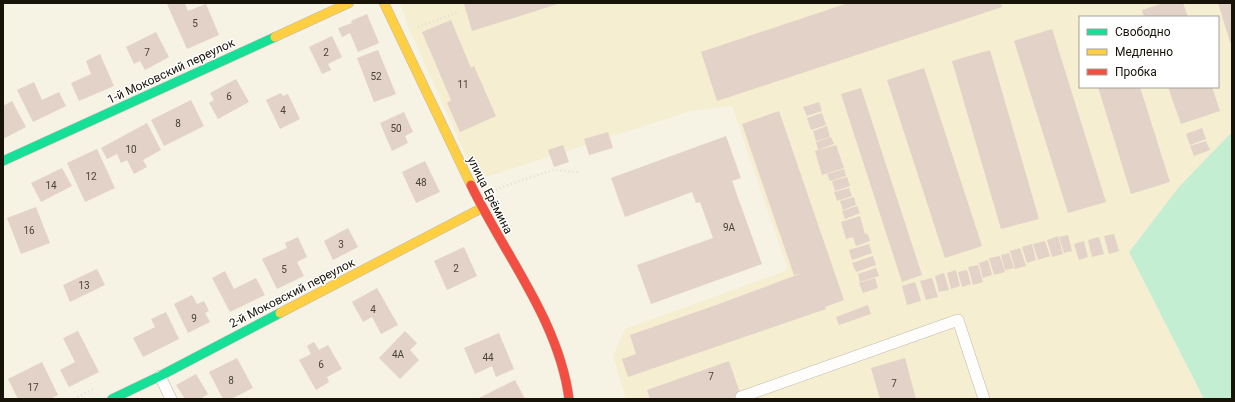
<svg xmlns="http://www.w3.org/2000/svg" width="1235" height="402" font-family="Roboto,sans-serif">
	<rect width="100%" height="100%" fill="#f6f2e4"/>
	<path fill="#f5eed1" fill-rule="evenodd" d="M400,3H1232V132L1179,188L1129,252L1204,399H626L613,356L625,329L788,270L732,106L690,111L477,180L407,24ZM1080,17H1218V87H1080Z"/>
	<path fill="#c4eed1" d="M1232,132V399H1204L1129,252L1179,187Z"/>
	<path fill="#e3d2c7" d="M169,3H185L188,11L206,4L219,35L187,49L167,4Z
		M468,3H561L472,31L464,4Z
		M848,3H1001L1002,7L717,101L701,52Z
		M1164,3H1183L1188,17H1144L1142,10Z
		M1218,3H1232V48Z
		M367,14L379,43L358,52L350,33L342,37L338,28L352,23L351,21Z
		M451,20L471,68L474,66L496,116L460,132L447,103L451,100L422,32Z
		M1052,29L1106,202L1068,213L1014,41Z
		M156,32L169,57L145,70L140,61L134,64L126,47Z
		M332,36L342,57L328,64L331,70L322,74L309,47Z
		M378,50L396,94L374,102L357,58Z
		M990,50L1039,219L1001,229L952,61Z
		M100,54L114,86L79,101L71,83L91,74L86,61Z
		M924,68L982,246L945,258L887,80Z
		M236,79L249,102L218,119L209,103L214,100L210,93Z
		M34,82L42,100L59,92L66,106L33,122L17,90Z
		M1098,87H1140L1170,182L1131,194Z
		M1168,87H1212L1220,111L1181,124Z
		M861,88L922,275L902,282L841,94Z
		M281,93L283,96L288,94L300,119L280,129L266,100Z
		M191,100L204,126L164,146L151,120Z
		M12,101L26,127L3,139V106Z
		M819,102L822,111L807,116L803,107Z
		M779,111L844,300L825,307L826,309L628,377L622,359L636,354L630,335L719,304L802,273L794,275L742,124Z
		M404,112L413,132L405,136L408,143L392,151L380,123Z
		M822,113L826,125L811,130L807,118Z
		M147,123L161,150L143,160L147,167L134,174L127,160L121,163L117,154L107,159L101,148Z
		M827,126L830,137L816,141L813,131Z
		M1202,128L1206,139L1190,145L1186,134Z
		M608,132L613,148L589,155L584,139Z
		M726,136L741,178L732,181L762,264L651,304L637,265L713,238L700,202L696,203L692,192L625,217L611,178Z
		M831,137L834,144L818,150L816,142Z
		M1206,141L1210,150L1194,156L1190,146Z
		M563,145L569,162L554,167L548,150Z
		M836,145L844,168L822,175L815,151Z
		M97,149L115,188L85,202L67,163Z
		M425,161L440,192L416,203L402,172Z
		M62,168L72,186L41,202L31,183Z
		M844,169L846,176L830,181L827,174Z
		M847,177L850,186L835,191L832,181Z
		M849,188L852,196L837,201L834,192Z
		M854,197L856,205L843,210L840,201Z
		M857,206L860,213L845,219L842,211Z
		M36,207L50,243L21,254L7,218Z
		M860,216L865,234L867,233L870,241L856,246L853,237L846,239L841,222Z
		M348,228L358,247L333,260L324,241Z
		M1114,234L1119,251L1109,254L1104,236Z
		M1068,235L1072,251L1064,253L1059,237Z
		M1058,236L1063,254L1052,257L1047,240Z
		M298,237L307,257L297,262L304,276L277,289L262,259L287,248L285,243Z
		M1099,237L1104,254L1092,257L1088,240Z
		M1045,241L1050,256L1038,260L1033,244Z
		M1084,241L1088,257L1079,260L1074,244Z
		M869,244L872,253L852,260L849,250Z
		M1032,244L1036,260L1027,263L1022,247Z
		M464,247L477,276L447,290L434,261Z
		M1020,248L1026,266L1015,269L1010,251Z
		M1009,253L1014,268L1005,270L1001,255Z
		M873,256L876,265L856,272L852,263Z
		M1000,256L1005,272L994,275L989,258Z
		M988,260L992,275L983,278L979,263Z
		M978,265L983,282L973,285L968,267Z
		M876,268L879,276L860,282L858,274Z
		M97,269L105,285L70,302L63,285Z
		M956,270L960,286L951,289L947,273Z
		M967,270L971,284L962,287L958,272Z
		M225,271L234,289L256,278L265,295L230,312L212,278Z
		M944,273L949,290L939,292L935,276Z
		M875,278L878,288L863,293L859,283Z
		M932,278L938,297L926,300L920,281Z
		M915,282L921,301L907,305L902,286Z
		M377,288L398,325L381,334L372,317L363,322L352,302Z
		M192,295L197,304L204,301L209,311L205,313L210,322L188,333L174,304Z
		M868,305L871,314L839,325L836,317Z
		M166,312L179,339L143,357L133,338L155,327L151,319Z
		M78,331L99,372L69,387L60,370L75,362L63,338Z
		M405,331L417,343L410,350L419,360L400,379L379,358Z
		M499,333L514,369L496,377L492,366L475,374L464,348Z
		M314,342L319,350L328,345L342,369L327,377L329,382L316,390L299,360L311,354L307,346Z
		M237,358L253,388L231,399H223L209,372Z
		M905,358L916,399H880L871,368Z
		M729,361L742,399H650L647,390Z
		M42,362L58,395L50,399H18L8,379Z
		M196,374L208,394L200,399H185L176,385Z
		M515,380L525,399H477Z"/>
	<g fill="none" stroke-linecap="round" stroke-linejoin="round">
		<g stroke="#bebaae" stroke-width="12">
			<path id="lane" d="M160,376L171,399
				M741,397L958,320L984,399"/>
		</g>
		<g stroke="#bebaae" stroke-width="10">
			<path id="fast" d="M3,161L275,37
				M112,399L160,376L280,313"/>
		</g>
		<g stroke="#bebaae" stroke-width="10">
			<path id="slow" d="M384,3L471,185
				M275,37L349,3
				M280,313L482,208"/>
		</g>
		<g stroke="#bebaae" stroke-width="10">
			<path id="jam" d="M471,185C504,254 559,321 569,399"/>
		</g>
		<path stroke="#e0deda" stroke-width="2.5" stroke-dasharray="1 3" stroke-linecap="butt" d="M418,27L459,12
			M496,190L505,186L553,170L578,172
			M74,399L95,388"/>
		<use href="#lane" stroke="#fefdfb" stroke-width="11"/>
		<use href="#fast" stroke="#16e098" stroke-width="9"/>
		<use href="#slow" stroke="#ffcf43" stroke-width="9"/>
		<use href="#jam" stroke="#f24e42" stroke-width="9"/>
	</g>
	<g text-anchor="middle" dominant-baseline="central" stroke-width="3" stroke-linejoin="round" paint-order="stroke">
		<g font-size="10" fill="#4a4338">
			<text x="195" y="23">5</text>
			<text x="147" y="52">7</text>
			<text x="326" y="52">2</text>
			<text x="376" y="76">52</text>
			<text x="463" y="84">11</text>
			<text x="229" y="96">6</text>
			<text x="283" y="110">4</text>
			<text x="178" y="123">8</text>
			<text x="396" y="128">50</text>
			<text x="131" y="149">10</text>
			<text x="91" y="176">12</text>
			<text x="421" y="182">48</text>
			<text x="51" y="185">14</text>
			<text x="729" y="227">9А</text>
			<text x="29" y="230">16</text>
			<text x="341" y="244">3</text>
			<text x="456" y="268">2</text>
			<text x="284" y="269">5</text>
			<text x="84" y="285">13</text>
			<text x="373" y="309">4</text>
			<text x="194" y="318">9</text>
			<text x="398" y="354">4А</text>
			<text x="488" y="357">44</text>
			<text x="321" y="364">6</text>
			<text x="711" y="376">7</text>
			<text x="231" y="380">8</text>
			<text x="894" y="383">7</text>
			<text x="33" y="387">17</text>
		</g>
		<g font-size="12" fill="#171308" stroke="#fff">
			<text transform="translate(171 71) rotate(-25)">1-й Моковский переулок</text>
			<text transform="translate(490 195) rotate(63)">улица Ерёмина</text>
			<text transform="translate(292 293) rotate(-27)">2-й Моковский переулок</text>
		</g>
	</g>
	<rect width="1235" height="402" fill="none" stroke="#171308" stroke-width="8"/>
	<rect x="1079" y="16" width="140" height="72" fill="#ffffff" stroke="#a2a19c"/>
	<rect x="1087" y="29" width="20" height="6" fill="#16e098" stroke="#a2a19c"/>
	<text x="1115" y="36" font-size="12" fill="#171308">Свободно</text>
	<rect x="1087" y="49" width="20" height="6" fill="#ffcf43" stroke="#a2a19c"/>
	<text x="1115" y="56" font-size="12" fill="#171308">Медленно</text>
	<rect x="1087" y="69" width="20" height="6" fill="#f24e42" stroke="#a2a19c"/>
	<text x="1115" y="76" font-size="12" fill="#171308">Пробка</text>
</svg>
